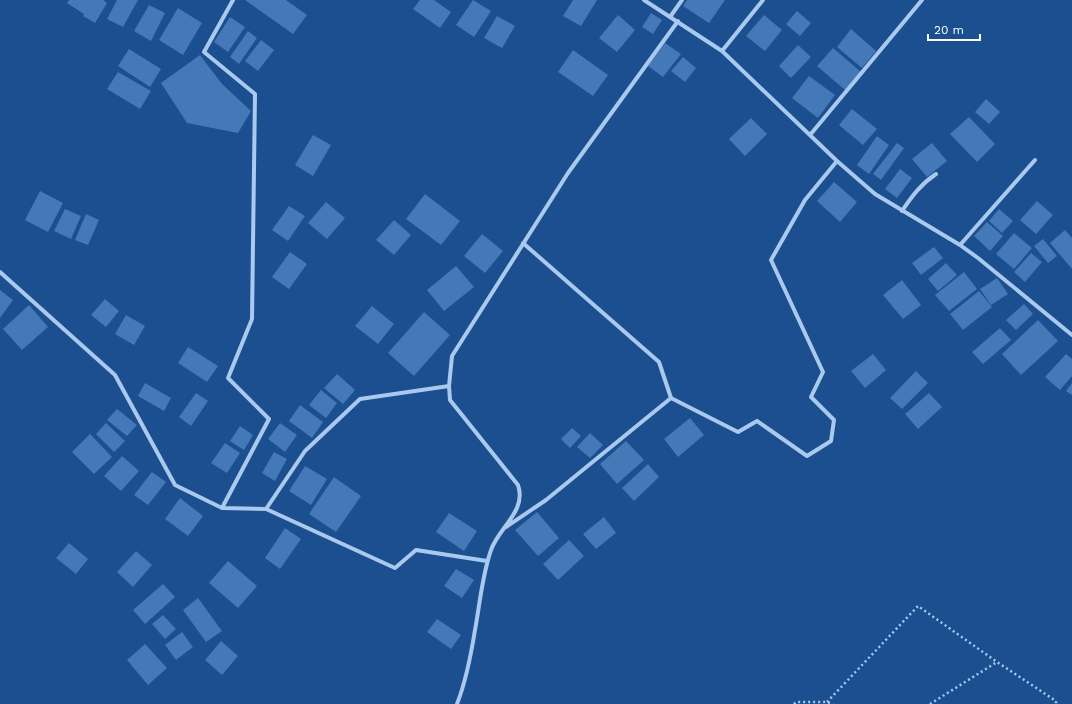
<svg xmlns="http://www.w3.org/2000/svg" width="1072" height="704" font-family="'Work Sans',sans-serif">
	<rect width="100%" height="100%" fill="#1b4f8f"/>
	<path fill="#4478b7" d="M69,0H103L107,3L95,23L83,16L84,14L67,3Z
		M117,0H138L123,27L107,19Z
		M245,0H286L307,15L293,34Z
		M420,0H434L451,12L440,28L413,9Z
		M473,0L491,11L474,37L456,25Z
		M573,0H597L581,26L563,16Z
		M687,0H725L709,23L683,6Z
		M149,5L165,13L151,41L134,31Z
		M178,8L202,23L183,55L159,40Z
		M797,11L811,23L800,36L786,24Z
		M651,13L662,20L653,34L642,27Z
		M618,15L635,30L617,52L599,38Z
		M764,15L782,30L765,51L746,36Z
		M497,16L515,26L502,48L484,38Z
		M230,17L245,27L228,52L214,42Z
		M851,29L876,51L862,68L837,47Z
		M248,31L257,38L239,64L230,57Z
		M261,40L274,50L258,71L245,61Z
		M665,43L681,54L663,77L648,66Z
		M798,45L811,57L791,78L779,66Z
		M833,48L861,72L845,90L817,66Z
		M129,49L161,69L150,87L118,66Z
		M573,50L608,75L593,96L558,72Z
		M200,55L222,84L251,111L238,133L187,123L161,83Z
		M683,57L696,68L685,82L671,71Z
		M118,72L151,91L140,109L107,89Z
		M809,76L835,95L818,118L792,98Z
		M986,99L1000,112L989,124L975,112Z
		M852,109L877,129L863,145L839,125Z
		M969,117L995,144L977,162L950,134Z
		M751,118L767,134L745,156L729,139Z
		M313,135L331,145L313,176L295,165Z
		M877,136L889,145L869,174L857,165Z
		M897,143L904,148L881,180L873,174Z
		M932,143L947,161L927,177L912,159Z
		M900,169L912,178L897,198L885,189Z
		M834,182L857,202L840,222L817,201Z
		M40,191L63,203L48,232L25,220Z
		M425,194L460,221L441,245L406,219Z
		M1037,201L1053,215L1036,234L1020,220Z
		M326,202L345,218L327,239L308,223Z
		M289,206L305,216L288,241L272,230Z
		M65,209L81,216L71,239L54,231Z
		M999,209L1013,221L1002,233L989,221Z
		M86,214L99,220L88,245L75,240Z
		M394,220L411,235L394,255L376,240Z
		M987,222L1003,236L990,251L974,236Z
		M1065,230L1072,238V269L1050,243Z
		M1014,233L1032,248L1014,269L996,254Z
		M482,234L503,251L485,273L464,256Z
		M1043,239L1057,256L1048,263L1034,246Z
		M934,247L943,258L921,275L912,263Z
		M290,252L307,264L289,289L272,277Z
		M1031,253L1042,262L1025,282L1014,272Z
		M946,263L957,275L938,291L928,279Z
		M456,266L474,287L444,311L427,290Z
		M964,272L977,289L949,311L935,295Z
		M997,278L1008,294L991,305L980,289Z
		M902,280L921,305L903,319L883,295Z
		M0,290L13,300L0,318Z
		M979,291L992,307L963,330L950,314Z
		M105,299L119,311L106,327L91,315Z
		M1024,304L1033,314L1016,330L1006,320Z
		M29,305L48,327L22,350L3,329Z
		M372,306L394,324L378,344L355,326Z
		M424,312L450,335L414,376L388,353Z
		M126,315L145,326L134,345L115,334Z
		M1038,320L1058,341L1021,375L1002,354Z
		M1000,328L1011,340L983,364L972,352Z
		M188,347L218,366L207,382L178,363Z
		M873,354L886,370L865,388L851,371Z
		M1066,354L1072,359V376L1060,390L1045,377Z
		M916,371L928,383L902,409L890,398Z
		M337,374L355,390L343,404L324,388Z
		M145,383L171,398L164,411L138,396Z
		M1072,383V395L1066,391Z
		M321,390L337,403L326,418L309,405Z
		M196,393L208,401L191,426L179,417Z
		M929,393L942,407L918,429L905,414Z
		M300,405L323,422L312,438L289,421Z
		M117,409L137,425L127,436L107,420Z
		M690,418L704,435L678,457L664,439Z
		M106,423L125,441L114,452L96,434Z
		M280,423L297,435L285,452L268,439Z
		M240,426L253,435L244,450L230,441Z
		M572,428L581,436L570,448L561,439Z
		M590,433L603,445L590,458L577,447Z
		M90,434L112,457L94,474L72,452Z
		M626,441L644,460L617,484L600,464Z
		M225,443L240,453L227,473L211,463Z
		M274,452L287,459L275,481L262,473Z
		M122,456L139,471L121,491L104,476Z
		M648,464L659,477L634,501L622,488Z
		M305,466L327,479L311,505L289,491Z
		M152,472L166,482L148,505L134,495Z
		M334,477L361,496L336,532L309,514Z
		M180,498L203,516L188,536L165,519Z
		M537,512L559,538L538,556L515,530Z
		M449,513L477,531L464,551L436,532Z
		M604,517L616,533L596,549L583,534Z
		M285,528L301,539L280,569L265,558Z
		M569,540L584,556L558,580L543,564Z
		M69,543L88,559L76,574L56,558Z
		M136,551L152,565L133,587L117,572Z
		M228,561L257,586L238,608L209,583Z
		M456,569L474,580L462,598L444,586Z
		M163,584L175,597L145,624L133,610Z
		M198,598L222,631L206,642L183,610Z
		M163,615L176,629L165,639L152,624Z
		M437,619L461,635L451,649L427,632Z
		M182,632L193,647L176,660L165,645Z
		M221,641L238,656L222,675L205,660Z
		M145,644L167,668L148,685L127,660Z"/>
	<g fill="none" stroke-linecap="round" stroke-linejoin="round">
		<path stroke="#a9c9ee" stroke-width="2.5" stroke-dasharray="2 3" stroke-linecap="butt" d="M827,702L918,606L997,662
			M794,704L796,702H827L833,704
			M930,704L997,662L1056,701V704"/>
		<path stroke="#a9c9ee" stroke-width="4" d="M644,0L722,51L837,161L875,194L960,245L978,258L1072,335
			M670,17L682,0
			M722,51L763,0
			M810,135L922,0
			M902,211C912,196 921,184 936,174
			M960,245L1035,160
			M0,272L115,375L175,485L222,508L266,509L395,568L416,550L487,561
			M671,398L738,432L757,421L807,456L831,441L834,420L811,397L823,372L771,260L805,200L837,161
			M222,508L269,419L228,378L252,319L255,94L204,52L233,0
			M266,509L305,451L360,399L449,386
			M506,527L546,500L671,398L659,362L523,243
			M457,704C466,681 471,655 475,630C480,603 482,576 491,550C499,527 527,511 518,485L450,400L449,386L452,356L568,173L678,21"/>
	</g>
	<path d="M928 34v6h52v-6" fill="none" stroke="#ffffff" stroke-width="2"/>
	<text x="934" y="34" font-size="12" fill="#ffffff" stroke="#1b4f8f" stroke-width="3" paint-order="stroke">20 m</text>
</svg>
